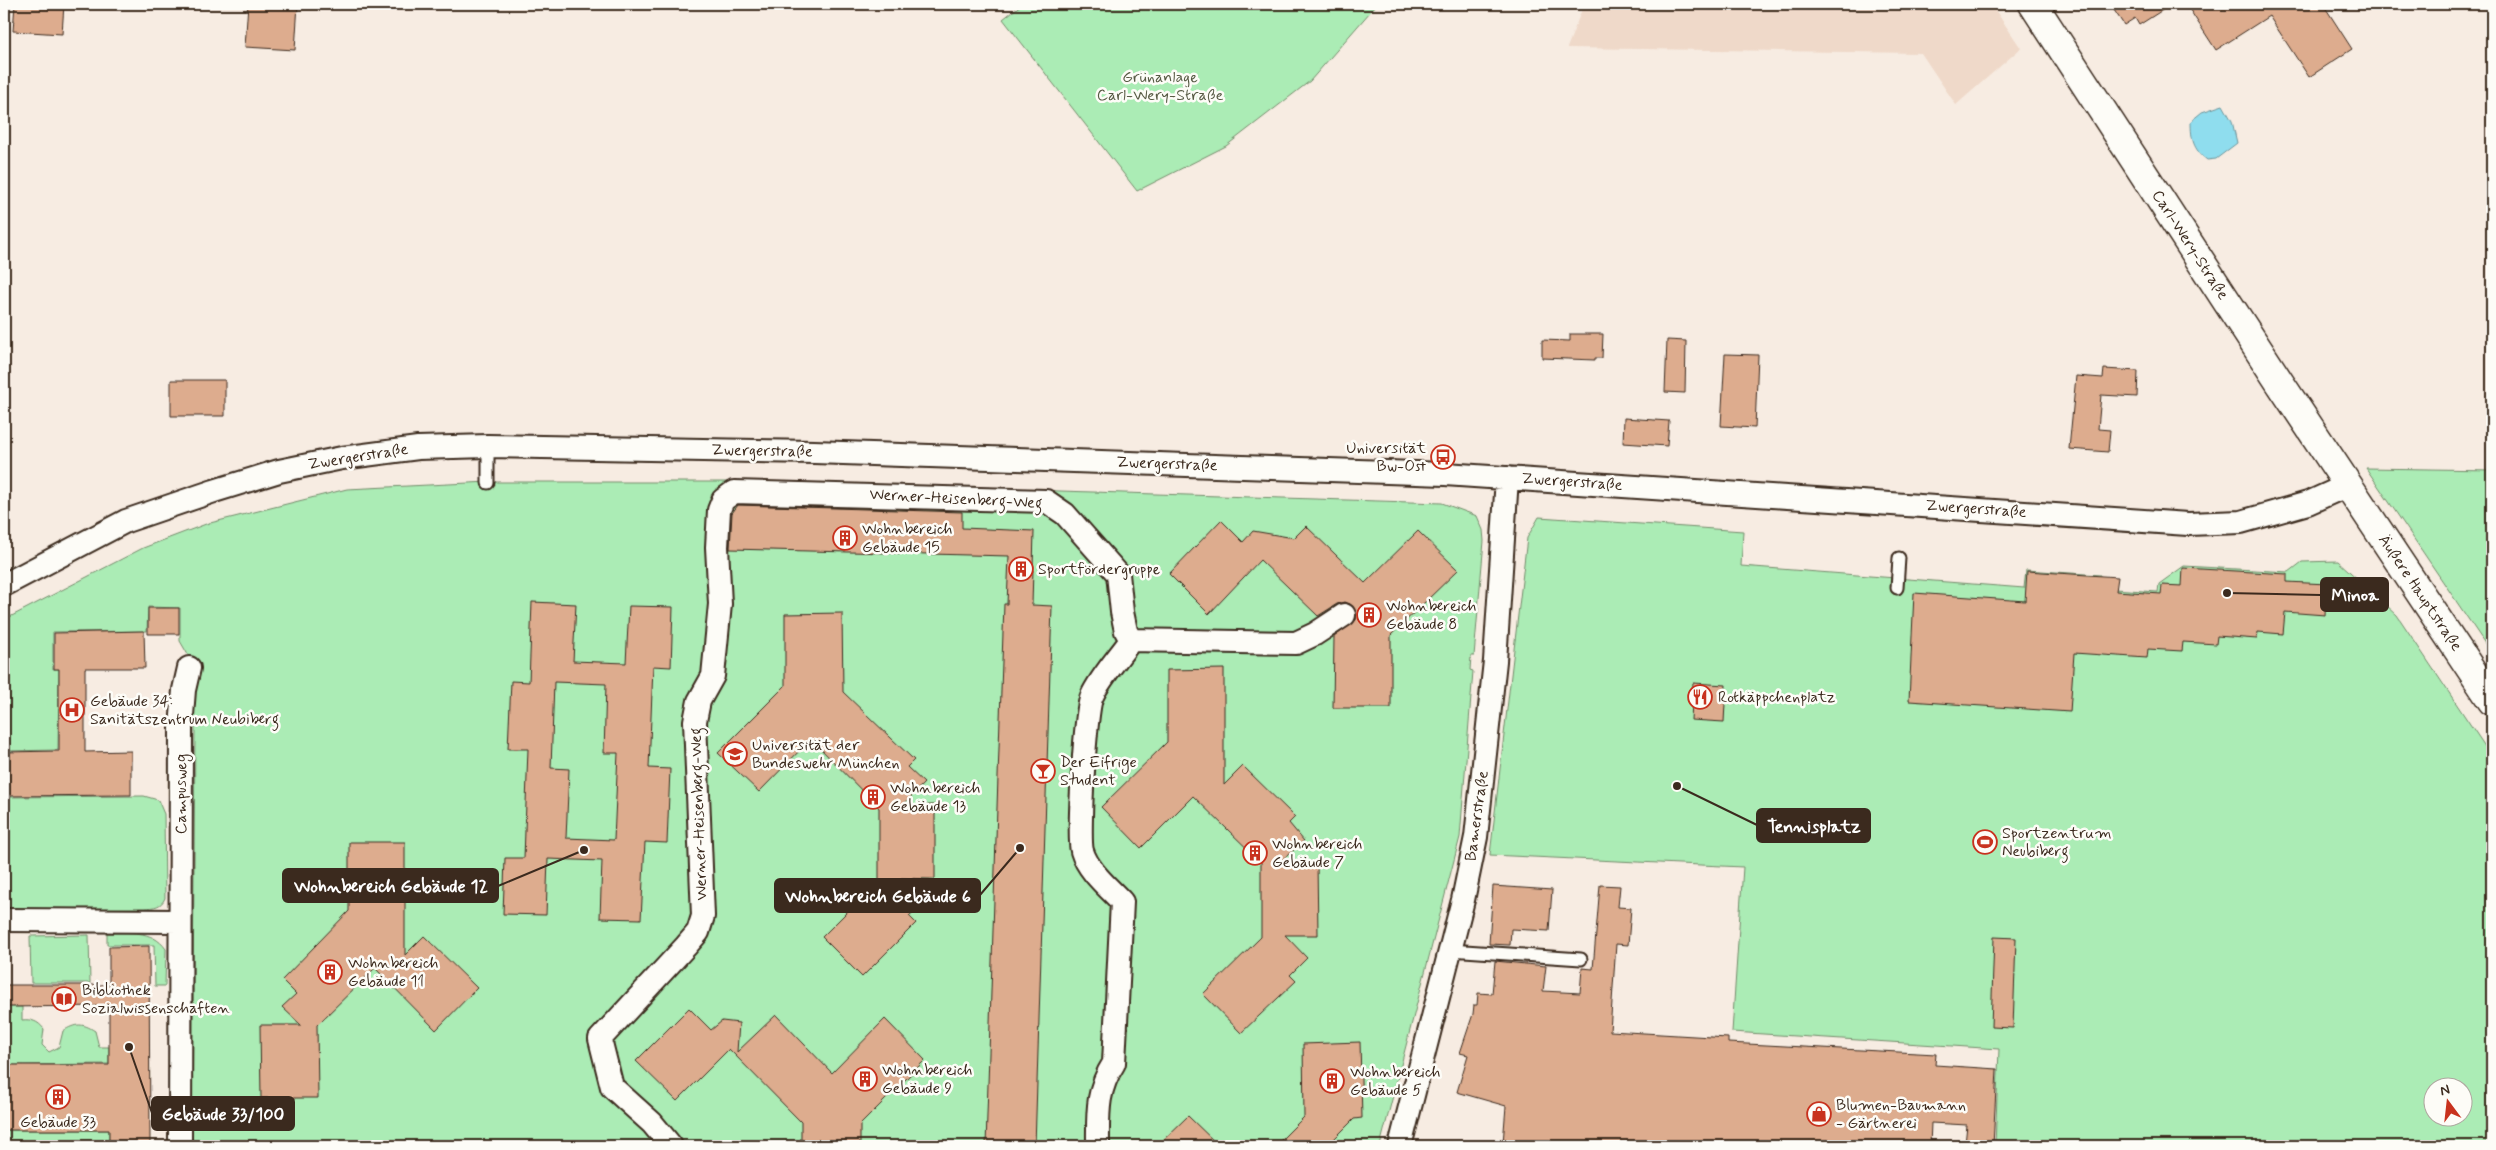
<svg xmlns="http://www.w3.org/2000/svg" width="2496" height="1150" font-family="Mynerve,sans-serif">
	<rect width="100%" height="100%" fill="#f7ece2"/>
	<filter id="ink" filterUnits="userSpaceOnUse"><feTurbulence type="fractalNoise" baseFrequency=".02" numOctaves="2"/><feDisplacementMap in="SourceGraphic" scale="10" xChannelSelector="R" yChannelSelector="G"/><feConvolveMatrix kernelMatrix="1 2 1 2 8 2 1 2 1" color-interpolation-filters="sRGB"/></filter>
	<g filter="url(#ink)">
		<path fill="#efd9c9" d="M1584,4H1991L2021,48L1956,105L1921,53L1567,48Z"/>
		<path fill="#abecb5" stroke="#738b6a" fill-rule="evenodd" d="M1022,4H1377L1310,81L1226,146L1137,191L1003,19Z
			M2366,468L2492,470V654Z
			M489,482H774L1442,503L1477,516L1483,530L1484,541L1474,656H1471L1470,670L1473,671L1460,837L1380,1146H192L195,729L191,660L180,641V608L148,607L147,631L53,632V669H59L58,750L4,751V620L143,548L206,524L347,489Z
			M1539,517L1743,531L1741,566L2024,588L2026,570L2100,575V588L2158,592L2159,584L2184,566L2289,572L2302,562L2338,561L2397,615L2492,757V1146H1995L1999,1049L1732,1032L1743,867L1490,855L1527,538ZM2434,1088H2464V1118H2434Z
			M144,796L158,800L164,814L165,898C161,907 155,907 145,908L4,909V797Z
			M107,933C128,933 152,929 166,949L165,986H155L154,945H107Z
			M89,935L90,983H31L30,936Z
			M6,1007H22V1020C31,1019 38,1021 44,1029L42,1045L49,1052L59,1047L63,1031C76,1023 83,1023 95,1031L99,1047H109V1064L7,1065Z
			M7,1130H109V1146H100L96,1144L93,1146H7Z"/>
		<path fill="#8fddee" stroke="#6d959b" d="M2223,105L2232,121L2237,143L2216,159L2207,160C2193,149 2191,139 2191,121L2202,112Z"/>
		<path fill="#ddac8e" stroke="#3b2a1e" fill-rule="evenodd" d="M15,4H64L62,34L13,31Z
			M248,4H298L295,50L245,47Z
			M2110,4H2172L2139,25L2135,18L2124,25Z
			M2186,4H2323L2352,49L2309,77L2269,16L2216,50Z
			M1570,334H1603L1602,358H1595V360L1542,358V340L1570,341Z
			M1667,340L1686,341L1685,393L1665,392Z
			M1725,354L1758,355L1755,428L1721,426Z
			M2104,369L2138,371L2137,397L2101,395L2098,429L2110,430L2108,452L2069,449L2076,376L2103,378Z
			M171,380H225V416H171Z
			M1624,418L1669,421L1667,446L1623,443Z
			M738,505L962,512V528L1034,531L1032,605L1052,606L1035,1146H986L998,777L1004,604H1007L1009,556L730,549L732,513Z
			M1221,520L1243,542L1253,531L1294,538L1306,526L1365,583L1418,531L1458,570L1391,635V708H1333L1334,637L1356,620L1357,614L1350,604L1344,602L1337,604L1318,616L1260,560L1209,614L1169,574Z
			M2183,568L2287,574V582L2327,584L2325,615L2285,612L2283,634L2258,632L2257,639L2217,636L2216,644L2183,642L2182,651L2148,649L2147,658L2074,653L2070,712L1909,701L1914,593L2025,601L2027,571L2118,577L2116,591L2161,594L2162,585L2182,586Z
			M532,602L576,604L573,661L626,663L629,606L673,607L671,667L653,666L649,768L670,769L667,843L645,842L641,919L600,918L602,861L548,859L546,915L503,914L505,858H524L528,749H508L511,681L529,682ZM554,682L606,684L604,753H618L614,840L566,838L569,769L551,768Z
			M148,608H179V634H148Z
			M842,613L843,692L914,760L907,767L924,783L902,806L935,805V879L901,878L925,901L909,916L916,923L862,977L822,937L879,880V808L811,739L759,792L718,753L785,686V614Z
			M144,631L145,668H85V752L131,751V795L4,796V752L59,751V669H54V633Z
			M1224,669V785L1243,766L1295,817L1289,823L1304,841L1281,861L1317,862L1318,935H1285L1307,958L1290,975L1296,981L1241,1033L1203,994L1261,937V862L1193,796L1141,848L1101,807L1167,742V670Z
			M1693,683L1726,685L1724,722L1691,720Z
			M349,842H405V955L424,936L477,988L436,1030L375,968L317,1025L318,1098H261L260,1025H301L282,1007L296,994L282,980L349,911Z
			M1600,885L1620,886L1618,907L1631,908L1628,945L1616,944L1610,1031L1728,1038V1043L1936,1054L1935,1065L1997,1069L1993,1146L1965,1144L1967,1125L1931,1123L1930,1146H1553L1503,1143L1506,1106L1457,1092L1468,1055L1460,1053L1473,1014L1474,1005H1477L1478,993L1492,994L1495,961L1546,966L1543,991L1580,993L1582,968L1593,969Z
			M1493,886L1552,890L1549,931L1511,929L1510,945L1489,944Z
			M1994,937L2016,938L2013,1028L1991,1027Z
			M149,946L150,1146H109V1130H4V1065H109V1006L4,1007V985H109V947Z
			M689,1008L711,1030L722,1021L739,1023L737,1052L776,1015L832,1073L885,1019L925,1060L860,1125V1146H801V1122L729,1049L677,1101L636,1061Z
			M1360,1042L1362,1118L1354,1119L1327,1146H1275L1304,1117L1303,1044Z
			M1188,1116L1219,1146H1157Z"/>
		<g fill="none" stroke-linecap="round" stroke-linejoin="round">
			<g stroke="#3b2a1e" stroke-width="15">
				<path id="lane" d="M488,446V483
					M1897,588L1899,558
					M1450,950L1581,959"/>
			</g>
			<g stroke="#3b2a1e" stroke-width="26">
				<path id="street" d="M4,585L126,521L214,491L279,471L342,458L418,448L488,446L814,452L1445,474L2188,524L2241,522L2308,503L2348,485
					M1131,640L1296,643L1315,634L1344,615
					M4,920L180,921
					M180,1146L181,728L184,690L189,668
					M671,1146L652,1123L612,1087L600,1039L686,946L698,932L703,916L695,721L699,701L713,676L720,604L717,547L719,510L723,500L734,492L1046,501L1065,514L1118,574L1122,612L1126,631L1131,640C1119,657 1100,678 1092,696C1085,710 1078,836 1082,851C1088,871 1108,887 1122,902L1114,1063C1096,1091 1098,1114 1098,1146
					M1400,1146L1463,900L1476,837L1495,661L1507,478"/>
			</g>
			<g stroke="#3b2a1e" stroke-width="31">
				<path id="secondary" d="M2033,4L2280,383L2492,701"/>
			</g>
			<use href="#lane" stroke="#fdfcf7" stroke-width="11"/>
			<use href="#street" stroke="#fdfcf7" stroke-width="22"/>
			<use href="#secondary" stroke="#fdfcf7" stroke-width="28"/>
		</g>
	</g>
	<defs>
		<g id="bus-ring" transform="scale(1.25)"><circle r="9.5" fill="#fdfcf7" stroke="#c8321e" stroke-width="1.5"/><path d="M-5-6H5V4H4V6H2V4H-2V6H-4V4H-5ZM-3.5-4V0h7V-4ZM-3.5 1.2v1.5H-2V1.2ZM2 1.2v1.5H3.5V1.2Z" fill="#c8321e"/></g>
		<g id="building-ring" transform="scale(1.25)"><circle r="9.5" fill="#fdfcf7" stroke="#c8321e" stroke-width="1.5"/><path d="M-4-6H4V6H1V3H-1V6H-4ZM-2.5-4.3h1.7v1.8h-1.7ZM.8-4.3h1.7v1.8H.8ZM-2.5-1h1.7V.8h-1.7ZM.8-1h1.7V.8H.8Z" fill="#c8321e"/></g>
		<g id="restaurant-ring" transform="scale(1.25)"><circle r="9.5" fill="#fdfcf7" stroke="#c8321e" stroke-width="1.5"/><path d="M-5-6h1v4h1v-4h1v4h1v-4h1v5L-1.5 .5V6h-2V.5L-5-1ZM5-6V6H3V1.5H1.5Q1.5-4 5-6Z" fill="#c8321e"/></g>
		<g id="hospital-ring" transform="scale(1.25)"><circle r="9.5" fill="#fdfcf7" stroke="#c8321e" stroke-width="1.5"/><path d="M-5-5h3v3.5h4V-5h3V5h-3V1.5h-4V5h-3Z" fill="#c8321e"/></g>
		<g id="university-ring" transform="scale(1.25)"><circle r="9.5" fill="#fdfcf7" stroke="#c8321e" stroke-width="1.5"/><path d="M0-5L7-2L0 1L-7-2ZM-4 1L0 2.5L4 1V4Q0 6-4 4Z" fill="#c8321e"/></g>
		<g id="bar-ring" transform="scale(1.25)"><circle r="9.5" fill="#fdfcf7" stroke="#c8321e" stroke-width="1.5"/><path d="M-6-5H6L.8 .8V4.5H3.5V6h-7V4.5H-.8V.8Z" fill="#c8321e"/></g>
		<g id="stadium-ring" transform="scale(1.25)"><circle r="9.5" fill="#fdfcf7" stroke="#c8321e" stroke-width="1.5"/><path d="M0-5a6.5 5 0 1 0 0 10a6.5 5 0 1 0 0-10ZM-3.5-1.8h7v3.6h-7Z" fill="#c8321e"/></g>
		<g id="library-ring" transform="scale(1.25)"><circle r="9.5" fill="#fdfcf7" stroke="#c8321e" stroke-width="1.5"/><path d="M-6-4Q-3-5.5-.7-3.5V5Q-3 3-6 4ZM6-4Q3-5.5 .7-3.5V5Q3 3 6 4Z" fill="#c8321e"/></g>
		<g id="shop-ring" transform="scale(1.25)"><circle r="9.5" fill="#fdfcf7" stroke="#c8321e" stroke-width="1.5"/><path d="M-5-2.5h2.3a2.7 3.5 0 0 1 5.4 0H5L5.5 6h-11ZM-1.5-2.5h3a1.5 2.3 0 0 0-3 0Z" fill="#c8321e"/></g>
	</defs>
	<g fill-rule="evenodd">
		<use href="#bus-ring" x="1443" y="457"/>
		<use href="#building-ring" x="845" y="538"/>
		<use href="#building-ring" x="1021" y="569"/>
		<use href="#building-ring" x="1369" y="615"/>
		<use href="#restaurant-ring" x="1700" y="697"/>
		<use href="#hospital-ring" x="72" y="710"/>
		<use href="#university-ring" x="735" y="754"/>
		<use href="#bar-ring" x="1043" y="771"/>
		<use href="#building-ring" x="873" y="797"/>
		<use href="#stadium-ring" x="1985" y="842"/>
		<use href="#building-ring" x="1255" y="853"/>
		<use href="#building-ring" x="330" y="972"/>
		<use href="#library-ring" x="64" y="999"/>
		<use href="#building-ring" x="865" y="1079"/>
		<use href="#building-ring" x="1332" y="1081"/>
		<use href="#building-ring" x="58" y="1097"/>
		<use href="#shop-ring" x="1819" y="1114"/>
	</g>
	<g text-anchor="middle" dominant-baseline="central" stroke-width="5" stroke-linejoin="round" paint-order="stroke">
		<g font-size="16" fill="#575a44" stroke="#fdfcf7">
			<text x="1160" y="77">Grünanlage<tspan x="1160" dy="18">Carl-Wery-Straße</tspan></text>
		</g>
		<g font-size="16" fill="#3b2a1e" stroke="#fdfcf7">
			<text transform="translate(2190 245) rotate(57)">Carl-Wery-Straße</text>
			<text transform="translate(762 451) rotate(1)">Zwergerstraße</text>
			<text transform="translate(358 457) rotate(-9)">Zwergerstraße</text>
			<text transform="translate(1167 464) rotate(2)">Zwergerstraße</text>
			<text transform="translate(1572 482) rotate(4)">Zwergerstraße</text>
			<text transform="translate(956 499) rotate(3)">Werner-Heisenberg-Weg</text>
			<text transform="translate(1976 509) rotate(4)">Zwergerstraße</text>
			<text transform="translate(2420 593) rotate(56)">Äußere Hauptstraße</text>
			<text transform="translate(181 794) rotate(-90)">Campusweg</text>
			<text transform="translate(699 814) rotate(-92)">Werner-Heisenberg-Weg</text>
			<text transform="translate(1477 816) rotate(-82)">Bamerstraße</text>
		</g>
		<g font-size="16" fill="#3b2a1e" stroke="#fdfcf7" text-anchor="start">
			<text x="1426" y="448" text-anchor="end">Universität<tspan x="1426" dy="18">Bw-Ost</tspan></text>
			<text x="862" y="529">Wohnbereich<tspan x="862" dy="18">Gebäude 15</tspan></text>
			<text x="1038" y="569">Sportfördergruppe</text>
			<text x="1386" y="606">Wohnbereich<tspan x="1386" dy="18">Gebäude 8</tspan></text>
			<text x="1718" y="697">Rotkäppchenplatz</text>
			<text x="90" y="701">Gebäude 34:<tspan x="90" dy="18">Sanitätszentrum Neubiberg</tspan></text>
			<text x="752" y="745">Universität der<tspan x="752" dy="18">Bundeswehr München</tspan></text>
			<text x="1060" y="762">Der Eifrige<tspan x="1060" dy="18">Student</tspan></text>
			<text x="890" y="788">Wohnbereich<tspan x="890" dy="18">Gebäude 13</tspan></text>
			<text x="2002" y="833">Sportzentrum<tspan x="2002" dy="18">Neubiberg</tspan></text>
			<text x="1272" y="844">Wohnbereich<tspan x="1272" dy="18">Gebäude 7</tspan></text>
			<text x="348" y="963">Wohnbereich<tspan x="348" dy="18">Gebäude 11</tspan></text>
			<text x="82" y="990">Bibliothek<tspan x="82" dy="18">Sozialwissenschaften</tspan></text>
			<text x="882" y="1070">Wohnbereich<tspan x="882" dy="18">Gebäude 9</tspan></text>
			<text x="1350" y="1072">Wohnbereich<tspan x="1350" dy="18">Gebäude 5</tspan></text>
			<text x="1836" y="1105">Blumen-Baumann<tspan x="1836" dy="18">- Gärtnerei</tspan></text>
			<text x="58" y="1122" text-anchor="middle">Gebäude 33</text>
		</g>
	</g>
	<path fill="none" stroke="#3b2a1e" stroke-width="2" d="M2227 593L2321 595M1677 786L1757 825M584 850L498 886M1020 848L980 895M129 1047L152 1113"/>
	<g fill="#3b2a1e" stroke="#fdfcf7" stroke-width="2">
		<circle cx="2227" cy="593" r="5"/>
		<circle cx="1677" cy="786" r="5"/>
		<circle cx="584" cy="850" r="5"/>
		<circle cx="1020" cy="848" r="5"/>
		<circle cx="129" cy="1047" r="5"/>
	</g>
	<g fill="#3b2a1e" stroke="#3b2a1e" stroke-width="2">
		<rect x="2321" y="578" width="67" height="33" rx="5"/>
		<rect x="1757" y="809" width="113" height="33" rx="5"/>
		<rect x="283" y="869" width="215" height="33" rx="5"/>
		<rect x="775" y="879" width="205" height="33" rx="5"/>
		<rect x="152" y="1097" width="142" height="33" rx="5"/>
	</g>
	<g font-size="18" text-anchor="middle" font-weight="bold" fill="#fff">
		<text x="2355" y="601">Minoa</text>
		<text x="1814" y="832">Tennisplatz</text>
		<text x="391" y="892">Wohnbereich Gebäude 12</text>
		<text x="878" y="902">Wohnbereich Gebäude 6</text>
		<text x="223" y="1120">Gebäude 33/100</text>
	</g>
	<rect width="2496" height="1150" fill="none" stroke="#fdfcf7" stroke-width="20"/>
	<rect x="10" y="10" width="2476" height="1130" fill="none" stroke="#3b2a1e" stroke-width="2" filter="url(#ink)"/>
	<g transform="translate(2448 1102) rotate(345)"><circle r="24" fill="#fdfcf7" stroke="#afa8a0"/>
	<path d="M0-4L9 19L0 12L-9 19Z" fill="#c8321e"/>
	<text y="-8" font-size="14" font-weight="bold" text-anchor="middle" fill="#3b2a1e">N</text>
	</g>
</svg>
